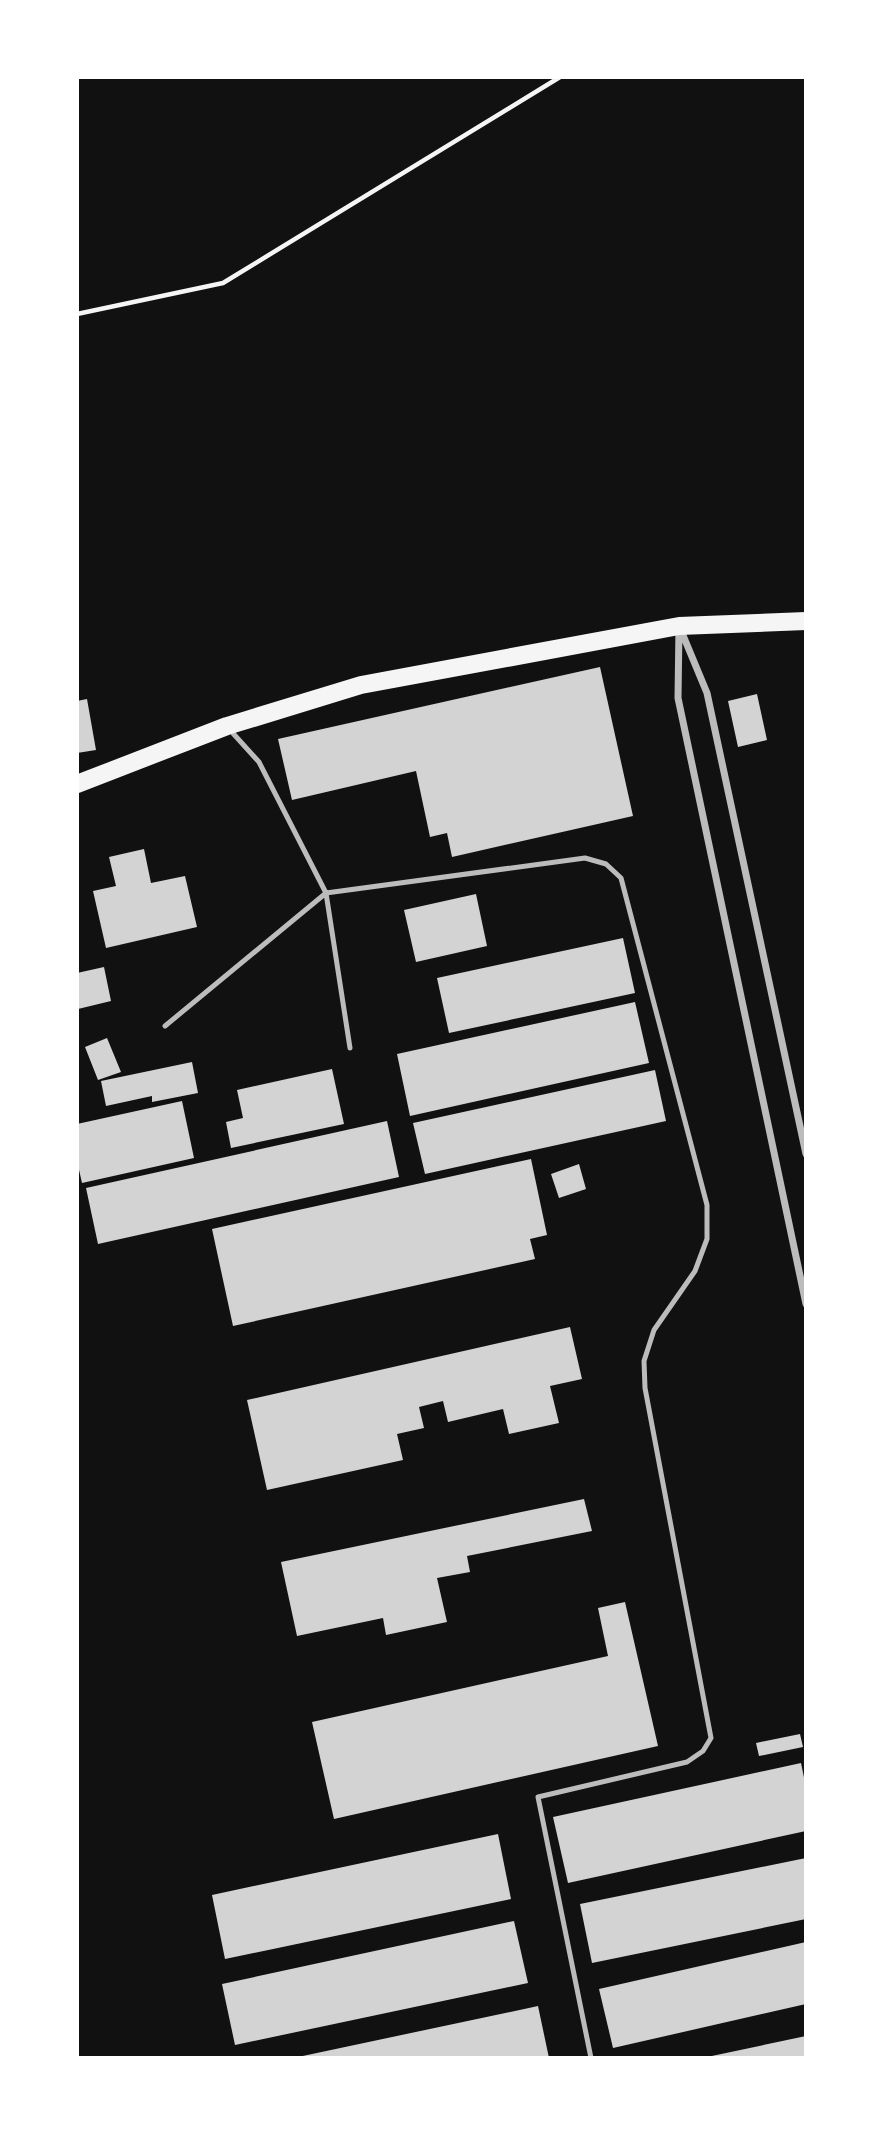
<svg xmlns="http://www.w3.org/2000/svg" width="883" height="2135" font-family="'Sofia Sans Condensed',sans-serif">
	<rect width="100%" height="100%" fill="#111"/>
	<path fill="#d3d3d3" d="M600,667L633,816L452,857L447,833L430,837L416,771L292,800L278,739Z
		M757,694L767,740L738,747L728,701Z
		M87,699L96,750L77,753V701Z
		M144,849L151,883L185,876L197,927L106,948L93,891L116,886L109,857Z
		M476,894L487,946L416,962L404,910Z
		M623,938L635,993L449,1033L437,978Z
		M104,967L111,1001L78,1009L77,973Z
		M635,1002L649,1063L410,1116L397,1054Z
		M107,1038L121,1072L98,1080L85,1047Z
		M192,1062L198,1093L152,1102V1096L106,1106L101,1081Z
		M332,1069L344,1124L231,1148L226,1122L243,1118L237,1090Z
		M655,1070L666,1121L425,1174L413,1123Z
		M182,1101L194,1158L82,1183L77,1161V1124Z
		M387,1121L399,1177L98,1244L86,1188Z
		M531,1159L547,1235L530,1239L535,1259L233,1326L212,1229Z
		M579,1164L586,1189L559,1198L551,1174Z
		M570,1327L582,1379L550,1386L559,1423L509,1434L503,1409L448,1422L443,1401L419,1407L424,1428L397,1434L403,1460L267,1490L247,1400Z
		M584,1499L592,1531L467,1556L470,1572L437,1578L447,1622L386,1635L383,1618L297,1636L281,1562Z
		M625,1602L658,1746L334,1819L312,1722L608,1656L598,1608Z
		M800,1734L803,1747L759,1756L756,1743Z
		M801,1763L806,1787V1831L568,1883L553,1817Z
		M498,1834L511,1899L225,1959L212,1895Z
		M806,1858V1919L592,1963L580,1904Z
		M514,1921L528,1983L235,2045L222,1984Z
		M806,1942V2004L613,2048L599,1989Z
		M538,2006L549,2058H298V2057Z
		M806,2036V2058H708L707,2057Z"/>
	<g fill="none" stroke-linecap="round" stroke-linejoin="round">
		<path stroke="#f5f5f5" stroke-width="4.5" d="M77,314L223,283L560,77"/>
		<path stroke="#bcbcbc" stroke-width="5" d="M230,730L259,762L326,893L585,858L606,864L621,878L707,1205V1239L695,1271L654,1330L644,1361L645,1388L711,1738L703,1751L687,1762L538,1797L591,2058
			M326,893L350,1048
			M165,1026L326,893"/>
		<path stroke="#bcbcbc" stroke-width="7" d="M679,627L678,698L806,1304
			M680,628L707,693L806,1154"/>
		<path stroke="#f5f5f5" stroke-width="18" d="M77,784L227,726L361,685L679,626L806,621"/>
	</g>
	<rect width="883" height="2135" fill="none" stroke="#ffffff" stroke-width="158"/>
</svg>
